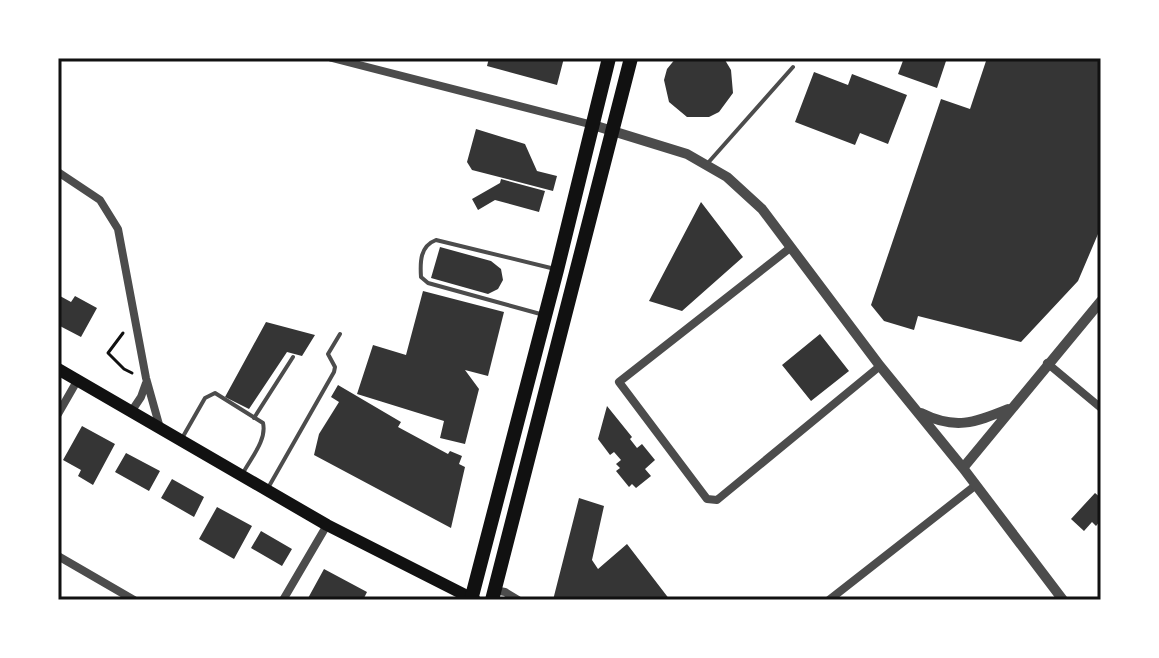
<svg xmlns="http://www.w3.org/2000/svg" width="1159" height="658" font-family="'Fira Sans',sans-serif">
	<rect width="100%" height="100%" fill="#fff"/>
	<path fill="#353535" d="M489,58H564L557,85L487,66Z
		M676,58H722L725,60L731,70L733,93L719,112L709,117H687L669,102L664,80L667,69Z
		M904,58H947L937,88L898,74Z
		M987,58H1101V227L1078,281L1021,342L918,316L914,330L884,321L871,305L941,99L970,109Z
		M814,72L848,85L852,74L907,95L888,144L860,133L855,145L795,122Z
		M476,129L525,144L537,171L557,176L553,191L472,170L467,162Z
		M501,179L545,191L539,212L495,200L478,210L472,199L500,183Z
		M701,202L743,257L682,311L649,301Z
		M440,247L491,261L501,269L503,280L498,289L488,294L431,278Z
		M423,291L504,312L488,376L465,370L479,389L465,444L440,438L444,421L357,394L373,345L406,355Z
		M60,296L71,302L75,296L97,308L81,337L58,325Z
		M266,322L315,335L302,356L287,352L249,409L225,397Z
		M820,334L849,371L811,401L782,365Z
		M338,385L401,422L398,427L448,454L450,451L462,456L459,464L465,467L451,528L314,455L319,434L339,402L331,397Z
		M607,406L632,437L630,439L637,448L642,444L655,460L645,469L651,476L636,488L632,484L629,487L616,471L620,468L616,464L621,460L614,452L610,455L598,439Z
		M82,426L115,444L93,485L78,476L81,470L63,460Z
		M126,453L160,471L149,491L115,472Z
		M172,479L204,497L194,517L161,498Z
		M1095,493L1101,498V520L1096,526L1092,522L1084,531L1071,519Z
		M579,498L604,506L592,560L598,569L627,544L670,600H553Z
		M217,507L252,526L234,559L199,539Z
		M261,531L292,549L282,566L251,548Z
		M324,569L367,592L363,600H307Z"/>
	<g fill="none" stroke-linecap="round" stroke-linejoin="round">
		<path stroke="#111" stroke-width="3" d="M123,333L108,353L124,369L132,373"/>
		<path stroke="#4c4c4c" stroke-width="4" d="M707,164L793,67
			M544,315L428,283L421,277C420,262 420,246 436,240L555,269
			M254,418L293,357
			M181,440L205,398L215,393L263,423C267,440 251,458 243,473
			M268,488L334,372L335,367L328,354L340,334"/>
		<path stroke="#4c4c4c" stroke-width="8" d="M332,58L593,125
			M58,172L100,200L118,229L146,378L160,428
			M790,248L619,382L707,499L717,500L880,366
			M1047,363L1101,408
			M131,412L141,397L146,383
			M58,414L77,381
			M58,556L134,600
			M494,590L505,592L518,600
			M283,600L327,525
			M829,600L976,485"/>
		<path stroke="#4c4c4c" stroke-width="10" d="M593,125L687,154L727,177L762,209L880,366L963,468L1063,600
			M921,413C955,430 974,423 1008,409
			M963,468L1101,301"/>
		<path stroke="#111" stroke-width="12" d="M58,369L327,525L475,600"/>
		<path stroke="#111" stroke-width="14" d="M471,600L557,270L609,58
			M492,600L631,58"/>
	</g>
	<rect width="1159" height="658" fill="none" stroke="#ffffff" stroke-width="120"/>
	<rect x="60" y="60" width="1039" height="538" fill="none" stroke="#111" stroke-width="3"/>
</svg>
